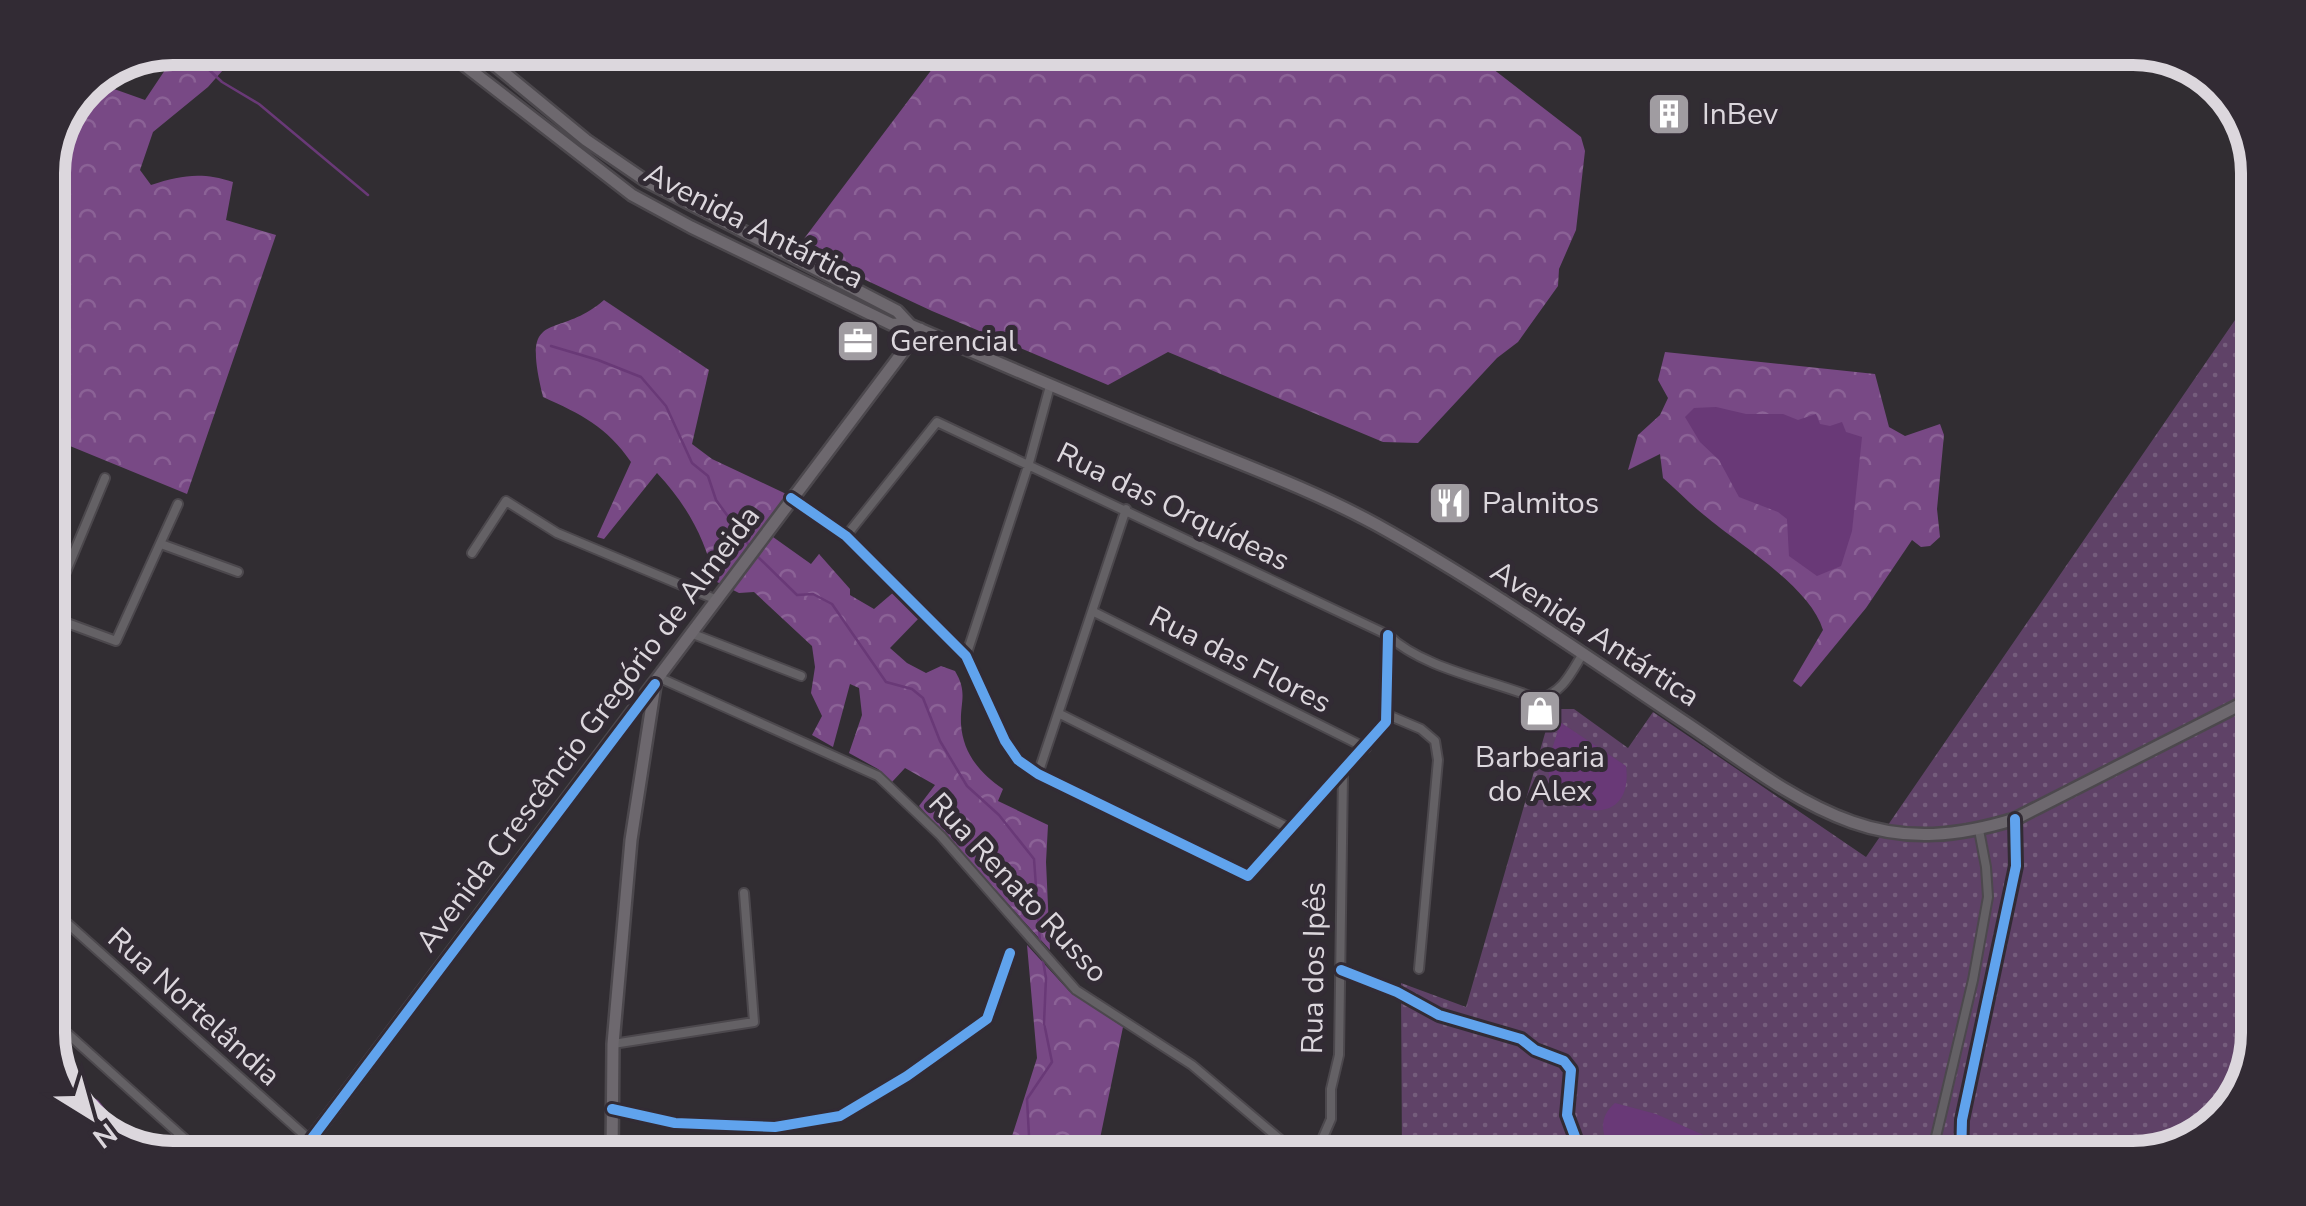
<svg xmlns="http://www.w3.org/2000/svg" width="2306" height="1206" font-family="'Nunito Sans',sans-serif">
	<defs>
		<pattern id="green-dots" width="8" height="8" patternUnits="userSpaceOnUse" patternTransform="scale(2.5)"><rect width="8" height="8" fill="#5f4267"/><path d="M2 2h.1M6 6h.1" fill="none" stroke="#755d7c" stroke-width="1.8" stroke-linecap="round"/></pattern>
		<pattern id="forest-crowns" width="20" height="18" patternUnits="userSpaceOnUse" patternTransform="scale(2.5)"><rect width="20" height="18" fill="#784985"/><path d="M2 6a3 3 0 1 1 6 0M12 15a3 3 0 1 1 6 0" fill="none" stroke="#8b6296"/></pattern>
	</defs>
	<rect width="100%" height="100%" fill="#312d32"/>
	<path fill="url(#green-dots)" d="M2257,288L2245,1089L2202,1138L2134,1158H1402L1401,983L1466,1007L1552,709H1574L1628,748L1653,712L1866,857Z"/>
	<path fill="url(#forest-crowns)" d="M173,47L228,48L230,62L208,87L153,132L140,170L151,185C182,175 202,172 233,182L226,220L276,235L187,494L48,437V165L85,84L101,77L100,84L145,100L165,70L164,51Z
		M948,48H1466L1581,137L1585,151L1576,230L1559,269L1558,286L1518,342L1497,358L1418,443L1383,442L1168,352L1108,385L932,311L797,248Z
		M604,300L709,370L692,444L712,459L799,500L773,537L811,564L819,554L850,589V595L874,609L895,591L921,616L890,648L907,663L926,673L941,666L955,671C968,693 960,701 961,724C963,754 980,773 1003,789L998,801L1048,825L1046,862L1050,950L919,806L935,785L905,768L892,782L878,769L849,753L862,715L859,688L850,684L833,747L812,735L822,716L811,693L815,667L812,646L754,592L739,593L715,581C705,538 687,505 657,473L604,539L597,537L631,462C607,427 581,414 543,397C520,304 556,342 604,300Z
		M1665,352L1875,374L1889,427L1905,436L1940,424L1944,435L1937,509L1940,537L1930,546L1921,547L1912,540L1866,608L1801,687L1793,681L1823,630C1810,586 1738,544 1704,515C1690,504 1677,490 1663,478L1660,454L1628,470L1638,435L1660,415L1668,398L1658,380Z
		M1027,945L1069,991L1123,1027L1096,1158H1005L1037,1058Z
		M62,1083L98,1100L139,1151C106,1143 73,1115 62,1083Z"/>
	<path fill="#693977" d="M1716,407L1746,414H1783L1798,420L1816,414L1820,424L1830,426L1842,422L1846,432L1862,437L1852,531L1841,566L1817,576L1789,556L1787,519L1778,512L1739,497L1719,460L1700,442L1685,417L1694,408Z
		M1560,722L1626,766C1635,834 1555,813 1549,776C1546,761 1557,737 1560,722Z
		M1615,1103L1656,1114L1717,1141L1715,1158H1614C1604,1139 1595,1120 1615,1103Z"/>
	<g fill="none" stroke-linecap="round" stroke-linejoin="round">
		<path stroke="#693977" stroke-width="2.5" d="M185,47L222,82L259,104L368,195
			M551,346L598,360L641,377L666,406L692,463L708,476L716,500L751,548
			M756,555L797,595L813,594L832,604L886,682L912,689L923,698L940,741L967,786L999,815L1034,859L1040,942
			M1021,1158L1029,1136L1027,1099L1052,1062L1044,1023L1046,978L1042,955"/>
		<g stroke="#4c484d" stroke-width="12">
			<path id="street" d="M791,498L846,536L966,656L1005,741L1018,760L1038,774L1248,876L1386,722L1388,635
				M846,536L937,422L1388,635C1423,669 1492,680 1538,699C1562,693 1570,675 1582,655
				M161,544L238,572
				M472,553L506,501L557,533L717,600
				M1094,612L1366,748
				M48,615L105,478
				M48,616L116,641L178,504
				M693,634L801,676
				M966,656L1029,463L1050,386
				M660,678L878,776L941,836L1076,990L1192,1065L1302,1158
				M1060,714L1291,829
				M1388,715L1421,729L1435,741L1438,760L1419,969
				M1038,774L1126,509
				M48,906L311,1141
				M1341,970L1397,992L1439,1015L1521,1039L1535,1050L1564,1061L1571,1070L1567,1115L1583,1158
				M48,1016L206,1158
				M613,1044L754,1022L744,893
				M612,1109L675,1123L775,1127L840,1116L907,1076L987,1019L1010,953
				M1314,1158L1331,1119V1089L1339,1055L1343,773
				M1931,1158L1973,980L1988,897L1986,867L1979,830
				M1961,1158L1962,1120L2016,866L2015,819"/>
		</g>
		<g stroke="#4c484d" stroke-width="16">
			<path id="secondary" d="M441,47L632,195L691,227L891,324L910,325C996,362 1082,399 1168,434C1238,463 1311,489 1377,525C1485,585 1587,657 1689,725C1741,760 1793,801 1852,822C1908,842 1959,836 2015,819L2251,699
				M473,47L586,140L646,181L897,311L910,325
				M297,1158L920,329
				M612,1158L613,1044L631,840L655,685"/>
		</g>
		<use href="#street" stroke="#646165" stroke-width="8"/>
		<use href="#secondary" stroke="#6d686e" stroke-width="11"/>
		<g stroke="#322b34" stroke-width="16">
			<path id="cycleway" d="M791,498L846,536L966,656L1005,741L1018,760L1038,774L1248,876L1386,722L1388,635
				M1341,970L1397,992L1439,1015L1521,1039L1535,1050L1564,1061L1571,1070L1567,1115L1583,1158
				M612,1109L675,1123L775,1127L840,1116L907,1076L987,1019L1010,953
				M297,1158L655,684
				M1961,1158L1962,1120L2016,866L2015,819"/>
		</g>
		<use href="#cycleway" stroke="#60a3ed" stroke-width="10"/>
	</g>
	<defs>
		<g id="building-square" transform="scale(2.25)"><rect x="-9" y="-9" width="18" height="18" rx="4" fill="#a09ca1" stroke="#322b34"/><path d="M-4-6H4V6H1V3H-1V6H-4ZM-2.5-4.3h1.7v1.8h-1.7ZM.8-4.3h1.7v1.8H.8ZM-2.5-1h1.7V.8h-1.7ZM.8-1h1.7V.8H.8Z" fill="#fff"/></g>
		<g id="office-square" transform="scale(2.25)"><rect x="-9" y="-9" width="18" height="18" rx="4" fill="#a09ca1" stroke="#322b34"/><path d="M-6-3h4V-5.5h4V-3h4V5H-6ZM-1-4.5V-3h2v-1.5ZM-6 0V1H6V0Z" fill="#fff"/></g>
		<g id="restaurant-square" transform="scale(2.25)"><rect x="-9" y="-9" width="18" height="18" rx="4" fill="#a09ca1" stroke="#322b34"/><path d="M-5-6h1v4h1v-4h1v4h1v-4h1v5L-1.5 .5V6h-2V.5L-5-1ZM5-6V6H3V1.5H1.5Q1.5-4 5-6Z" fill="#fff"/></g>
		<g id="shop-square" transform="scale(2.25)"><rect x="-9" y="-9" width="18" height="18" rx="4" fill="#a09ca1" stroke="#322b34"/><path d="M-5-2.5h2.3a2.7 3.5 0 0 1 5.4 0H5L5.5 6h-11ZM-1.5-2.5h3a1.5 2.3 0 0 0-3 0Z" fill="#fff"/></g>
	</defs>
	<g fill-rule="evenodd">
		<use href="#building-square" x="1669" y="114"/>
		<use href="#office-square" x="858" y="341"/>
		<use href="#restaurant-square" x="1450" y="503"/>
		<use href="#shop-square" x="1540" y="711"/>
	</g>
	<g text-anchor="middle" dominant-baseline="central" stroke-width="10" stroke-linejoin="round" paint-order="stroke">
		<g font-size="30" fill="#dcd7dd" stroke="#322b34" text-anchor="start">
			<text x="1702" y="114">InBev</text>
			<text x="890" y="341">Gerencial</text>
			<text x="1482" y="503">Palmitos</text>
			<text x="1540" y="757" text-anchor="middle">Barbearia<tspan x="1540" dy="34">do Alex</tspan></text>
		</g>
		<g font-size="30" fill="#dcd7dd" stroke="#322b34">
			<text transform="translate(754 226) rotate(27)">Avenida Antártica</text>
			<text transform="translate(1173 507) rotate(26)">Rua das Orquídeas</text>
			<text transform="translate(1595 634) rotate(33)">Avenida Antártica</text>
			<text transform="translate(1240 660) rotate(27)">Rua das Flores</text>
			<text transform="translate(588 729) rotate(-53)">Avenida Crescêncio Gregório de Almeida</text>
			<text transform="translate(1018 888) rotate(47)">Rua Renato Russo</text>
			<text transform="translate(1314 968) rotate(-89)">Rua dos Ipês</text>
			<text transform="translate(194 1007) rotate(42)">Rua Nortelândia</text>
		</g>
	</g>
	<path d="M0 0H2306V1206H0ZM173 65H2133A108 108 0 0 1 2241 173V1033A108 108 0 0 1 2133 1141H173A108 108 0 0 1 65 1033V173A108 108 0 0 1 173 65Z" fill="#322b34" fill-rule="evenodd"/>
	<path fill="none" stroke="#dcd7dd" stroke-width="12" d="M173 65H2133A108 108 0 0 1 2241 173V1033A108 108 0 0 1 2133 1141H173A108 108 0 0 1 65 1033V173A108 108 0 0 1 173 65Z"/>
	<g transform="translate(90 1116) rotate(143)" stroke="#322b34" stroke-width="8" paint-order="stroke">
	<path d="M0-8L18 38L0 25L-18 38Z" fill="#dcd7dd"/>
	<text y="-15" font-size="28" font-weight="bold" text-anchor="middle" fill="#dcd7dd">N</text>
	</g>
</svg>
